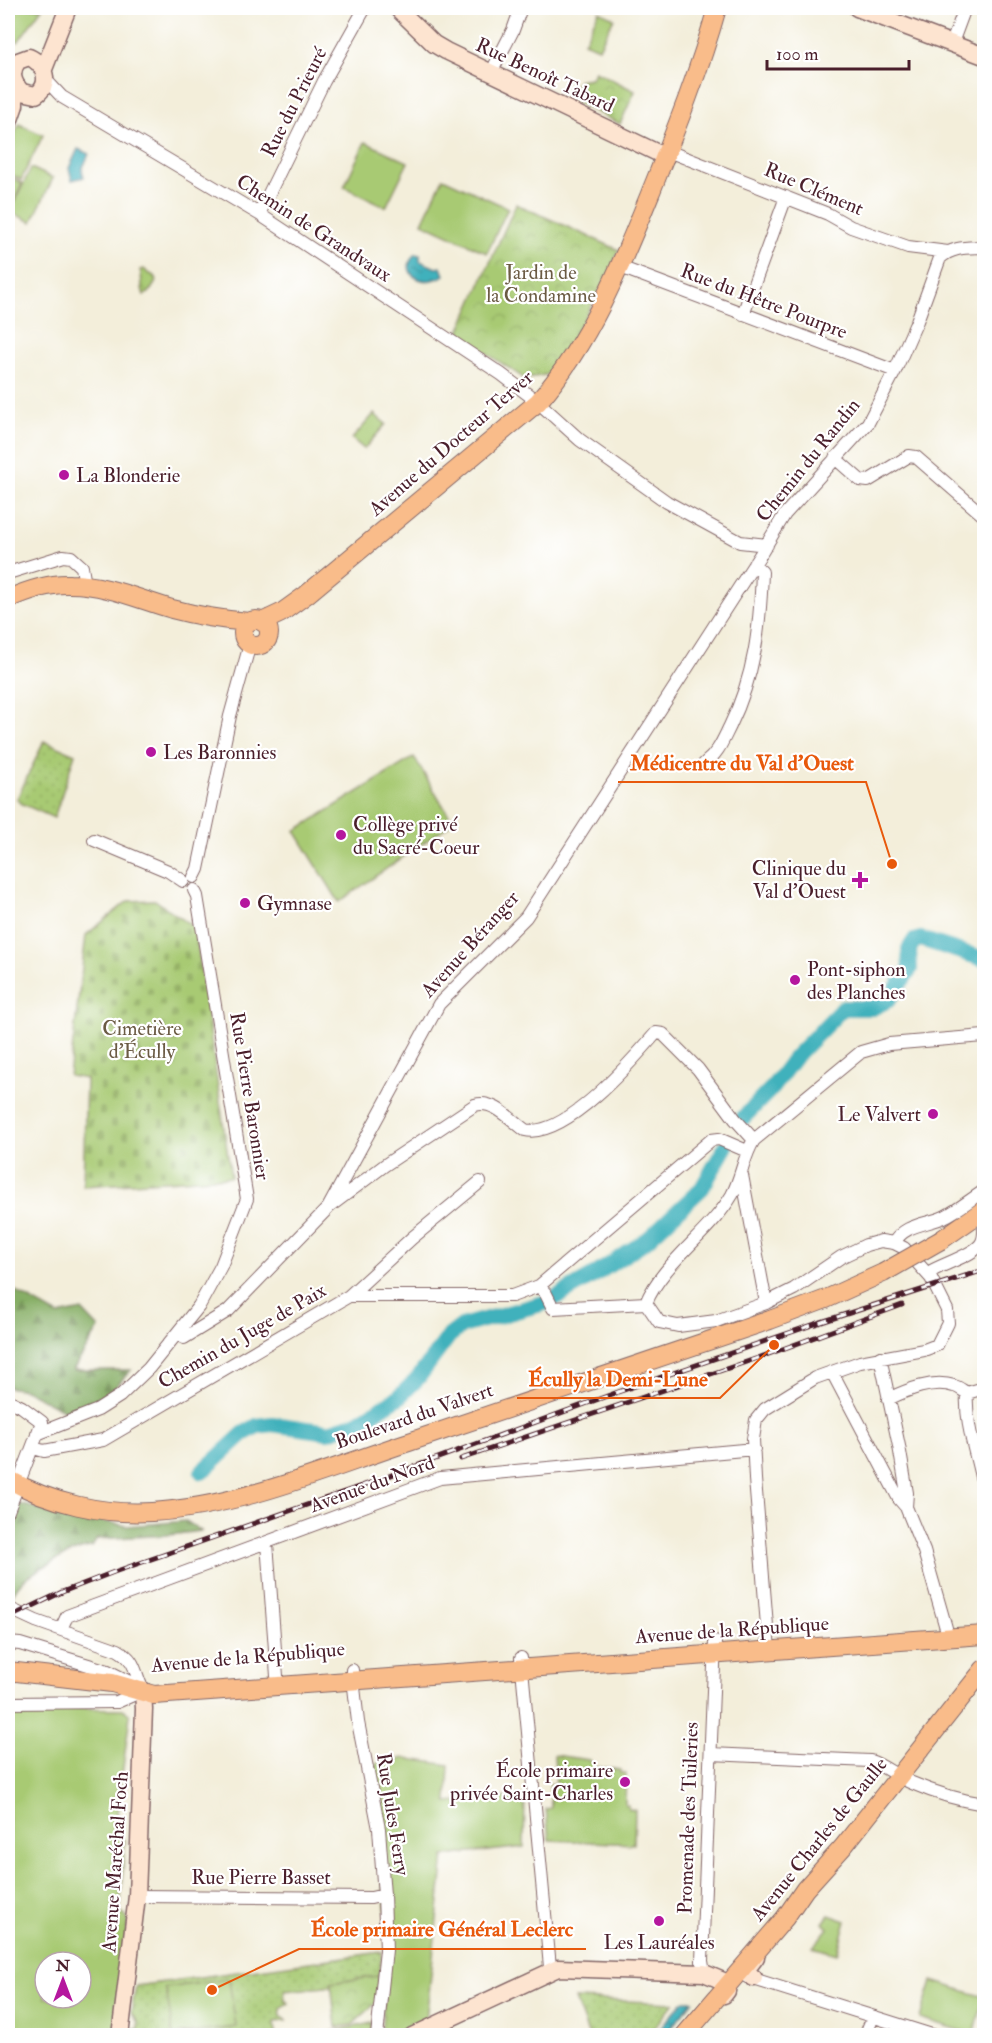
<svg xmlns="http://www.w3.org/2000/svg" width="992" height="2043" font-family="'IM FELL Double Pica',serif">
	<defs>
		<pattern id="grass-dots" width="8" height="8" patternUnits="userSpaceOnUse" patternTransform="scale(1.5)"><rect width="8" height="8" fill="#a8ca73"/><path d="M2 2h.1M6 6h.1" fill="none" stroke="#92ad64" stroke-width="1.8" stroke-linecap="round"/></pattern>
		<pattern id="forest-firs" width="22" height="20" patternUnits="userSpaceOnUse" patternTransform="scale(1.5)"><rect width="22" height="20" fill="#86ae65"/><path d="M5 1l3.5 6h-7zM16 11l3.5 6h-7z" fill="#708d53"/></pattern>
		<pattern id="cemetery-stones" width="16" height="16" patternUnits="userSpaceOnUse" patternTransform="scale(1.5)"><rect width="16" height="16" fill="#a8ca73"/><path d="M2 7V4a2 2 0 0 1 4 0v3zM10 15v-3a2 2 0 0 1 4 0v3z" fill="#92ad64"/></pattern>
		<pattern id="park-crowns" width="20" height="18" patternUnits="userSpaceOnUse" patternTransform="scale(1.5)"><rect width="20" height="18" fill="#a8ca73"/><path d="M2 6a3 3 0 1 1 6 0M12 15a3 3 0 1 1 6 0" fill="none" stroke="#92ad64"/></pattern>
		<pattern id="water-ripples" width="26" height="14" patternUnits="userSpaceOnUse" patternTransform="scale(1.5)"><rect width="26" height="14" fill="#41b1bc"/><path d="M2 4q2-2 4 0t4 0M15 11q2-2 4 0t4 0" fill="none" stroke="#388f99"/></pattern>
	</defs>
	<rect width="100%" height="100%" fill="#fff"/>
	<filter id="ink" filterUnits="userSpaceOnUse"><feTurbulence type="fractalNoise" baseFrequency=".0167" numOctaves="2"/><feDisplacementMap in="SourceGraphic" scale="12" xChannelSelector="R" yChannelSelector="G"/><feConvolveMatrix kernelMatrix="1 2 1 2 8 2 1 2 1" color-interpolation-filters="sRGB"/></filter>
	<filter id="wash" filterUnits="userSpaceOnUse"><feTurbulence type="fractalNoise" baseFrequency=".008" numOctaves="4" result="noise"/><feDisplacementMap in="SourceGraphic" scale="24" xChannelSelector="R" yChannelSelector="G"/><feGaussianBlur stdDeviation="1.35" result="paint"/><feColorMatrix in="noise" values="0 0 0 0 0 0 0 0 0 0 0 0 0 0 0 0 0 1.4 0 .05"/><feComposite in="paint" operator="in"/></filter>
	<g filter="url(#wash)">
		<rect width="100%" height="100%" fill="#f3eeda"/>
		<path fill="url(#grass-dots)" stroke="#79744f" stroke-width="1.5" d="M44,741L75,754L54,818L20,803L17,799Z
			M382,1952L378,1982L284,1991L285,2000L289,2003C283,2006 279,2009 281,2016L286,2021L275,2022L276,2035H178L236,2027L167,1988L173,2035L128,2036L129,2032L138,2028V2022L131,2013L136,1986Z
			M575,1999L674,2003L648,2035L589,2036Z
			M372,2023V2030L368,2035H334L333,2031Z"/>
		<path fill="url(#forest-firs)" stroke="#686648" stroke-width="1.5" d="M8,1287L58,1315L82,1310L99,1328L73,1370H131L100,1404L69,1413L25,1390L8,1387Z
			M8,1500L13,1503L127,1526L186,1521L201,1531L170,1535L97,1539L92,1547C77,1547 29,1573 19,1585C15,1590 12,1596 9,1601Z"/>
		<path fill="url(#cemetery-stones)" stroke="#79744f" stroke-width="1.5" d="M155,900L195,928L231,1177L83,1186L86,1079L69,1076L86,935L128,901Z"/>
		<path fill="url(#park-crowns)" stroke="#79744f" stroke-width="1.5" d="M595,71L635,91L620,124L576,102L572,98L573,90L578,80L591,78Z
			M516,204L619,250L610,272L554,373L525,379L458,334Z
			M144,269L148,273L155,276L157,280L149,293L144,295C140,286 143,279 140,270Z
			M379,1976L377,2002L352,2025L336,2027L331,1983Z"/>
		<path fill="#a8ca73" stroke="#79744f" stroke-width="1.5" fill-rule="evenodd" d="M11,8H42L18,42L8,35V13Z
			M599,11L614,18L599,48L584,42Z
			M19,124L43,135L21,180L8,173V150Z
			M365,142L408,162L386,207L344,187Z
			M31,168L53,178L32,222L10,212Z
			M8,176L22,183L8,214Z
			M443,178L508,208L487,253L422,223Z
			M374,414L386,424L364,449L352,439Z
			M414,757L453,822L339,902L295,831Z
			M8,1707L123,1709L130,1715L114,1836L125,1840L120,1911L128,1919L115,2035L8,2034ZM45,1962H81V1998H45Z
			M554,1755L589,1760L596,1767L620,1770V1773H626L625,1805H628V1809L635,1810L634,1844L549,1840L546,1809L551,1808L550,1784H556Z
			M402,1758L449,1765L447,1803L525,1796L524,1847L444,1856L426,2020L389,2035H381L389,1942L370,1765Z
			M829,1915L846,1921L837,1954L813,1947L828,1928L823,1923Z
			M229,1979L236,2027L173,2035L166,1988Z
			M932,1981L984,1997L974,2035L920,2018Z"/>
		<path fill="url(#water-ripples)" stroke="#466874" stroke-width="1.5" d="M78,149L89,154L82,170L84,177L72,180L69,168Z
			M415,254L420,255V261L436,268L441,267L444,275C425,289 397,274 415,254Z
			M683,2001H693L665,2035H655Z"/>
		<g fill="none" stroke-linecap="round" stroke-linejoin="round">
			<path stroke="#41b1bc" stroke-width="16" d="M741,1120L771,1089L795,1057L843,1008H872L888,1000L910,969L909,949L914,941L921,939L984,959
				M202,1472L243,1434L257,1426L272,1424L328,1432L356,1423L375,1412L399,1397L418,1378L449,1336L462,1326L548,1302L596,1274L648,1239L702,1188L726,1146"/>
		</g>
	</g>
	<g filter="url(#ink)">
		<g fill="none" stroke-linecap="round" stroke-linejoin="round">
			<g stroke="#856768" stroke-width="14">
				<path id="street" d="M952,43L965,8
					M491,73L513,30L521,8
					M46,80L62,97L259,214L501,374L538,402L580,440L667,502L740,542L767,545
					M668,151L828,214L851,227L908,247L948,252
					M259,214L324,81L365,8
					M620,267L895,371
					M743,314L786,197
					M835,458L860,480L868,481L909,456L916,457L984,516
					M8,573L63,556L71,557L82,567L85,585
					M704,764C719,752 722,742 730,726C755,675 760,627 762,572L754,564
					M94,840L168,871L183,881
					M194,877L198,869L230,716L250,644
					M742,1175L766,1303
					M329,1207L385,1165L475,1105C493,1099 511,1120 525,1130C565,1139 632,1061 656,1033L663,1034L698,1069L735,1119L754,1140
					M894,1243C904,1224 926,1225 944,1217C958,1210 971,1199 984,1191
					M928,1273C941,1264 976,1255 982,1242C985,1236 984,1229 984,1222
					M539,1286L546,1294L553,1308L646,1303
					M349,1296L412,1238L480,1182
					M178,1334L184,1338L228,1311L328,1208L439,1004L526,917L762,552L785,514L868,423L895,371L917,321L940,258C953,246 968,248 984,247
					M880,1357L899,1446L907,1493L906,1507
					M832,1372L899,1499L906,1507L924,1551L946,1628
					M967,1393C965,1421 975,1450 981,1477L984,1482
					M888,1399C907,1390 933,1379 954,1386C959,1387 963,1391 967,1393L984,1388
					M8,1400L22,1407L42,1422
					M37,1434L98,1410L120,1396L149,1368L199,1306L221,1266L247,1199L197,896L194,890
					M33,1448L44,1451L103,1440L349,1296H512L539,1286L711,1140L719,1139L747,1151
					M8,1511L42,1422
					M267,1543L277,1676
					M8,1608L36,1621L118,1650C137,1661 134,1672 143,1690
					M61,1629L67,1616L440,1478L754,1449
					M8,1643L20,1644L108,1671L132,1683
					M769,1650L755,1479L753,1439L756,1420L765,1409L815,1378L860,1362L924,1350L937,1345L948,1323L947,1310L931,1278L904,1248L894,1243L881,1241L866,1245L841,1257L794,1289L766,1303L716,1321L678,1326L659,1322L646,1303C663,1262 709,1234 732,1195C742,1177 743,1157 754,1140L861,1052L889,1044L984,1036
					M521,1658L550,1967L552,1971
					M352,1670L358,1722L379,1829L384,1895L386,1950L377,2036
					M8,1703L117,1702L142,1691
					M711,1754L870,1761C885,1766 897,1777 912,1783C935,1793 959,1800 984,1804
					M137,1896L371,1898L384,1895
					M704,1973L702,1961L715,1642
					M747,1977L935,2036
					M865,2036L873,2017"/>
			</g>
			<g stroke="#856768" stroke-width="19">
				<path id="secondary" d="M397,8L434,44L446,51L666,157
					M857,8L984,56
					M29,57C45,64 52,84 36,95L22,92C12,82 10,72 18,61Z
					M44,69L68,8
					M8,125L15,105V84
					M754,1978L748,1974L747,1969L756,1957
					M120,2036L137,1896L144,1709L143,1690
					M412,2036L558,1968L704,1973L728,1983L727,1991L724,1995"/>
			</g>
			<g stroke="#856768" stroke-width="20">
				<path id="primary" d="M8,599C26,591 49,583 70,584C105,584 138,599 172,609C198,616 223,620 249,622
					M243 633a13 13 0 1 1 26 0a13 13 0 1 1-26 0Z
					M262,622L281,613L306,595L538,402C591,341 622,263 652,189C676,129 700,69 717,8
					M941,1240L984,1210
					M8,1479C50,1503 103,1515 152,1512C239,1507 327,1469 409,1442C529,1401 649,1360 770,1320L826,1299L883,1273
					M8,1671L112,1683L154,1695L984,1635
					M684,2036L785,1918L805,1889L843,1847L984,1669"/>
			</g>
			<use href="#street" stroke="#fff" stroke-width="12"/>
			<use href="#secondary" stroke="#fde4d0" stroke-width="16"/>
			<use href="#primary" stroke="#f9bc8a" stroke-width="18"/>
			<g stroke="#4a1f2b" stroke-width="5">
				<path id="rail" d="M461,1459L758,1358L902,1305
					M8,1618L62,1592L114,1572L367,1484L618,1392L815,1324L984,1270"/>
			</g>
			<use href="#rail" stroke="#fff" stroke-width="3" stroke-dasharray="9" stroke-linecap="butt"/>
			<g stroke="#856768" stroke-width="20" stroke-linecap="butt">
				<path id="primary-bridge" d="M883,1273L941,1240"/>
			</g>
			<use href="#primary-bridge" stroke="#f9bc8a" stroke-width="18"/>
		</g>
	</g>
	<g fill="#b5179e" stroke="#fff" stroke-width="2">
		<circle cx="64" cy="475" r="6"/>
		<circle cx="151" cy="752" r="6"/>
		<circle cx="341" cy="835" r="6"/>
		<path d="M857 871h6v6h6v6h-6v6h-6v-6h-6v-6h6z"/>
		<circle cx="245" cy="903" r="6"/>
		<circle cx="795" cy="980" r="6"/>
		<circle cx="933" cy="1114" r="6"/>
		<circle cx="625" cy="1782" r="6"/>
		<circle cx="659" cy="1921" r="6"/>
	</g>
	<g text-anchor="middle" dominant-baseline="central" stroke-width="4.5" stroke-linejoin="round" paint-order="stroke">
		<g font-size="20" fill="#4a1f2b" stroke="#fff">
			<text transform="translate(545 75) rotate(25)">Rue Benoît Tabard</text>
			<text transform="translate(294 102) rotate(-63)">Rue du Prieuré</text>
			<text transform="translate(814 189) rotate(23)">Rue Clément</text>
			<text transform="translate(314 228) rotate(33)">Chemin de Grandvaux</text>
			<text transform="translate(764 301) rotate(21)">Rue du Hêtre Pourpre</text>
			<text transform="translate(451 443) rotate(-41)">Avenue du Docteur Terver</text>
			<text transform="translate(808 460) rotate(-51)">Chemin du Randin</text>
			<text transform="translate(470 944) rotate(-48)">Avenue Béranger</text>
			<text transform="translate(250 1096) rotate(81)">Rue Pierre Baronnier</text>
			<text transform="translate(242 1336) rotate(-30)">Chemin du Juge de Paix</text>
			<text transform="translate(414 1416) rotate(-19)">Boulevard du Valvert</text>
			<text transform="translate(372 1484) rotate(-20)">Avenue du Nord</text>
			<text transform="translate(732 1630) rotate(-4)">Avenue de la République</text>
			<text transform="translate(248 1657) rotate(-5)">Avenue de la République</text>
			<text transform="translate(393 1814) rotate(81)">Rue Jules Ferry</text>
			<text transform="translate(688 1818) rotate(-88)">Promenade des Tuileries</text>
			<text transform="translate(819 1839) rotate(-51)">Avenue Charles de Gaulle</text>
			<text transform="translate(115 1862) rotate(-86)">Avenue Maréchal Foch</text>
			<text x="261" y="1877">Rue Pierre Basset</text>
		</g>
		<g font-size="20" fill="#6b5b44" stroke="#fff">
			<text x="541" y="272">Jardin de<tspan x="541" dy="23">la Condamine</tspan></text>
			<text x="142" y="1028">Cimetière<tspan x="142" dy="23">d'Écully</tspan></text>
		</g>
		<g font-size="20" fill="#4a1f2b" stroke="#fff" text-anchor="start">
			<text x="76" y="475">La Blonderie</text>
			<text x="163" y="752">Les Baronnies</text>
			<text x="353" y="824">Collège privé<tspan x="353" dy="23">du Sacré-Coeur</tspan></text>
			<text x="846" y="868" text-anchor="end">Clinique du<tspan x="846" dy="23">Val d'Ouest</tspan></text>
			<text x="257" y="903">Gymnase</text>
			<text x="807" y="969">Pont-siphon<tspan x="807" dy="23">des Planches</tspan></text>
			<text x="921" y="1114" text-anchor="end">Le Valvert</text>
			<text x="613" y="1770" text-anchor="end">École primaire<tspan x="613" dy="23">privée Saint-Charles</tspan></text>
			<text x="659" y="1942" text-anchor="middle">Les Lauréales</text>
		</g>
	</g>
	<path fill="none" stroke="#e8590c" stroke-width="2" d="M892 864L866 782H618M774 1345L720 1398H517M212 1990L299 1949H586"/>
	<g fill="#e8590c" stroke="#fff" stroke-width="2">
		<circle cx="892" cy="864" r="6"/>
		<circle cx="774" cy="1345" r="6"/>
		<circle cx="212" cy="1990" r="6"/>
	</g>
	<g font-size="21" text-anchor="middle" font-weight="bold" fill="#e8590c" stroke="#fff" stroke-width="4.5" stroke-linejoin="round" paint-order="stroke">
		<text x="742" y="770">Médicentre du Val d'Ouest</text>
		<text x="618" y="1386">Écully la Demi-Lune</text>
		<text x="442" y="1936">École primaire Général Leclerc</text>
	</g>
	<rect width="992" height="2043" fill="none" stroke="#fff" stroke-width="30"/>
	<g transform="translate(63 1980)"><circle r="28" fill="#ffffff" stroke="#b7a5aa" stroke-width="1.5"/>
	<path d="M0-4.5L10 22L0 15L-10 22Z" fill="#b5179e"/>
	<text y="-9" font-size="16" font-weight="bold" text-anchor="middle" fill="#4a1f2b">N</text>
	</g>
	<path d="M767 60v9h142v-9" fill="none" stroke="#4a1f2b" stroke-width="3"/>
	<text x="776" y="60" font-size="18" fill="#4a1f2b" stroke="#ffffff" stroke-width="4.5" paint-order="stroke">100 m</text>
</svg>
